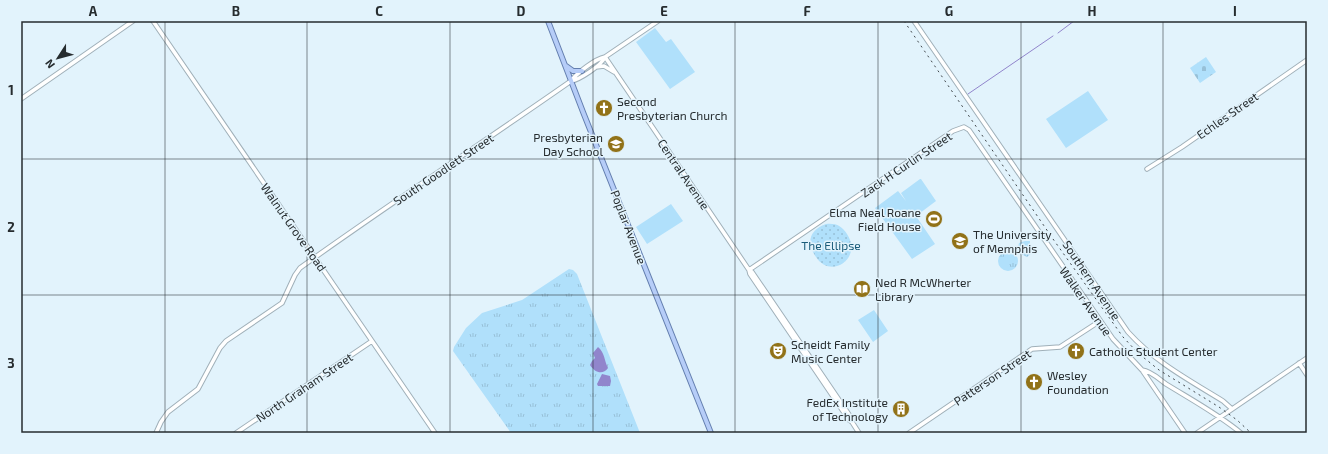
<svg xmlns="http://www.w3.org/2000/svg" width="1328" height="454" font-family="'Exo 2',sans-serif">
	<defs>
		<pattern id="grass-tufts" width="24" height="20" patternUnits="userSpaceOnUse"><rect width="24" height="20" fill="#b0e0fb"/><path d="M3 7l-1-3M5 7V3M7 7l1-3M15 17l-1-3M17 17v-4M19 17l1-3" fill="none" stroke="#97c0d7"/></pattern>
		<pattern id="cemetery-stones" width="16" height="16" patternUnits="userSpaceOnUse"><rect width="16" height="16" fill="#b0e0fb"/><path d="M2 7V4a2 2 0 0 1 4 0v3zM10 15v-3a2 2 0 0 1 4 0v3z" fill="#97c0d7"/></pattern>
		<pattern id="park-dots" width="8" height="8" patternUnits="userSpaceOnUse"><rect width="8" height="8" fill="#b0e0fb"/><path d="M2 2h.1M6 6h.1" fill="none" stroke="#97c0d7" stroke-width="1.8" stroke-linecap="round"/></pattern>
	</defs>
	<rect width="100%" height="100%" fill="#e2f3fc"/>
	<path fill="url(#grass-tufts)" d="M1025,241H1030V245L1034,247L1032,253L1027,257L1021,254L1018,247L1019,243Z
		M998 261a10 10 0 1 1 20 0a10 10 0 1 1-20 0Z
		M569,269L573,270L577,274L640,433H511L453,351L454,347L466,328L482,313L522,300Z"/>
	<path fill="url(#cemetery-stones)" d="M1206,57L1216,72L1200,83L1190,68Z"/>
	<path fill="url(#park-dots)" d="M826,224C836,223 842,226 847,234C863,258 831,280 816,257C806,243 809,230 826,224Z"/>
	<path fill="#b0e0fb" d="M655,28L666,42L671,39L695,72L670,89L636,42Z
		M1088,91L1108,120L1066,148L1046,119Z
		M920,179H921L936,201L916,216L935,244L912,259L875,208L898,191L906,201L901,193Z
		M671,204L683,221L647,244L636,227Z
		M874,310L888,331L873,342L858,320Z"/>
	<path fill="#9185cc" d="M598,347C605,353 604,360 608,368C603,375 595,373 590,365L592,361L595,358L593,353Z
		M602,374L610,376L611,381L610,386H598L597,384Z"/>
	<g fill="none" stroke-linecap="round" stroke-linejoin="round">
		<path stroke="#9185cc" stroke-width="1" d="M1058,33L1074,21
			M968,94L1053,36"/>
		<g stroke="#a0b0b9" stroke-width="5.5">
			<path id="secondary" d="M153,21L435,433
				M914,21L1128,332C1155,362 1189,380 1223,401L1232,409
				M605,57L749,270L752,272L852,419V422L859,433
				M596,67L604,66L614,72
				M571,81C579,80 602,65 605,57
				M21,99L133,21
				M1147,169L1182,147L1307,60
				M749,270L953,131L964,127L969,130L1113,339L1142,370L1185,433
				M749,270L750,274L849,420L852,422
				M1299,363L1307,375
				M1142,370C1151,371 1159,379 1166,384C1192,400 1218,414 1241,433
				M156,433L161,422L168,412L198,389L220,348L226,341L282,303L295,275L300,268C389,204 481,144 571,81C577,73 595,59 605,57L658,21
				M236,433L372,341
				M909,433L1032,349L1060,347L1100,321
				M1197,433L1307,358"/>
		</g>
		<g stroke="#647faf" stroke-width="6">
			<path id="primary" d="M548,21L583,112L711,433
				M566,66L573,71H582"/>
		</g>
		<use href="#secondary" stroke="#fff" stroke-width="3.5"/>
		<use href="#primary" stroke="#b6cdf8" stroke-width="4"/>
		<path stroke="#40474b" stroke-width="1" stroke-dasharray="2 4" stroke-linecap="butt" d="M904,21L1053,239L1123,337L1138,353L1159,370L1219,407L1237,420L1251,433"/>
	</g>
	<path fill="none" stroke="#262c2f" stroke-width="1" stroke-opacity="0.55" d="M165,21V433M307,21V433M450,21V433M593,21V433M735,21V433M878,21V433M1021,21V433M1163,21V433M21,159H1307M21,295H1307"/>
	<defs>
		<g id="church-disc" transform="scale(0.9)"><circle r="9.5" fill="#917218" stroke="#e2f3fc"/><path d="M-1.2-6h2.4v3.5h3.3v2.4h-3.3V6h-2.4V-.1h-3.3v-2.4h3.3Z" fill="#fff"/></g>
		<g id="school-disc" transform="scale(0.9)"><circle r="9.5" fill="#917218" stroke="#e2f3fc"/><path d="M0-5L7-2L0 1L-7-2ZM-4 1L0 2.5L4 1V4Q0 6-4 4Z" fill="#fff"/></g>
		<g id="stadium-disc" transform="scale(0.9)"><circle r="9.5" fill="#917218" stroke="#e2f3fc"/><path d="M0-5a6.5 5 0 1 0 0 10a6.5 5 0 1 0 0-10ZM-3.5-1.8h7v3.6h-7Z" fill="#fff"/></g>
		<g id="university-disc" transform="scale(0.9)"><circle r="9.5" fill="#917218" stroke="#e2f3fc"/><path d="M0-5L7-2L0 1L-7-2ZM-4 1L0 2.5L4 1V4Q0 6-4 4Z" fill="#fff"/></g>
		<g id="library-disc" transform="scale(0.9)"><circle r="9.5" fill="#917218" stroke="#e2f3fc"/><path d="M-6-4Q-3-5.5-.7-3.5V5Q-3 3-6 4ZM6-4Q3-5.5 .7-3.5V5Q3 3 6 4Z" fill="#fff"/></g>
		<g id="theatre-disc" transform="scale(0.9)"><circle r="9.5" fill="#917218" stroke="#e2f3fc"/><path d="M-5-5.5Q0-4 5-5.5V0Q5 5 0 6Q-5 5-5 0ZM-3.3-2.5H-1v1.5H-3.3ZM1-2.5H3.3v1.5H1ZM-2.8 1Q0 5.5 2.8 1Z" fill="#fff"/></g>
		<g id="building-disc" transform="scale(0.9)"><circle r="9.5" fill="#917218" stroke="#e2f3fc"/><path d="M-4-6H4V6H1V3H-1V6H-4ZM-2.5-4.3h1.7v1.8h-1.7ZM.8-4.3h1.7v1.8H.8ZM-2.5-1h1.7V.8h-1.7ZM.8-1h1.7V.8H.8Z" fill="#fff"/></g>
	</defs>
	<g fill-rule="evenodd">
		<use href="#church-disc" x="604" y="108"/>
		<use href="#school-disc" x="616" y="144"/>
		<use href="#stadium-disc" x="934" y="219"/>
		<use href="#university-disc" x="960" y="241"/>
		<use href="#library-disc" x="862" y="289"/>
		<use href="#theatre-disc" x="778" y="351"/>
		<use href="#church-disc" x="1076" y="351"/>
		<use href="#church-disc" x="1034" y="382"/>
		<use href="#building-disc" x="901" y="409"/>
	</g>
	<g text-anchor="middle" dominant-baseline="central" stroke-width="3" stroke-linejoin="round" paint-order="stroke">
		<g font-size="12" fill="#262c2f" stroke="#e2f3fc" text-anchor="start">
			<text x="617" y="101">Second<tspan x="617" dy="14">Presbyterian Church</tspan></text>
			<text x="603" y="137" text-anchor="end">Presbyterian<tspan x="603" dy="14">Day School</tspan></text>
			<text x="921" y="212" text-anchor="end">Elma Neal Roane<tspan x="921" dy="14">Field House</tspan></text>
			<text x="973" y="234">The University<tspan x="973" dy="14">of Memphis</tspan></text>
			<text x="875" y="282">Ned R McWherter<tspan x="875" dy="14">Library</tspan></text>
			<text x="791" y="344">Scheidt Family<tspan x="791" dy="14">Music Center</tspan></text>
			<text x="1089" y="351">Catholic Student Center</text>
			<text x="1047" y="375">Wesley<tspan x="1047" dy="14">Foundation</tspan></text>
			<text x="888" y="402" text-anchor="end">FedEx Institute<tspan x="888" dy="14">of Technology</tspan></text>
		</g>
		<g font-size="12" fill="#262c2f" stroke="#e2f3fc">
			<text transform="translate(1227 115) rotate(-35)">Echles Street</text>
			<text transform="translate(906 164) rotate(-34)">Zack H Curlin Street</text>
			<text transform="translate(443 169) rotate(-34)">South Goodlett Street</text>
			<text transform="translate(684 174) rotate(56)">Central Avenue</text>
			<text transform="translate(294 227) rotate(55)">Walnut Grove Road</text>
			<text transform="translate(629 227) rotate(69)">Poplar Avenue</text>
			<text transform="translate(1092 280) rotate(56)">Southern Avenue</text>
			<text transform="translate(1086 301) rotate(55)">Walker Avenue</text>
			<text transform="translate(992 377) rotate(-34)">Patterson Street</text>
			<text transform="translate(304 387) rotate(-34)">North Graham Street</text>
		</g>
		<g font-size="12" fill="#1a5c7a" stroke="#e2f3fc">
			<text x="831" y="245">The Ellipse</text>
		</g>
	</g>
	<rect width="1328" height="454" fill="none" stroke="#e2f3fc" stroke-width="44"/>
	<g transform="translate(58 58) rotate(234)" stroke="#e2f3fc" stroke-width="3" paint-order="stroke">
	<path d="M0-3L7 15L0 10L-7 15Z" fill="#262c2f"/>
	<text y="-6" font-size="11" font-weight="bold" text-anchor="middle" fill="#262c2f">N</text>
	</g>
	<rect x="22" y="22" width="1284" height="410" fill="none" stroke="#262c2f" stroke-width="1.5"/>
	<g font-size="13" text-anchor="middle" font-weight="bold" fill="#262c2f">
		<text x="93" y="16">A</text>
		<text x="236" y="16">B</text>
		<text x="379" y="16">C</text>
		<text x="521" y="16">D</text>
		<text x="664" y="16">E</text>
		<text x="807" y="16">F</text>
		<text x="949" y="16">G</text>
		<text x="1092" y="16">H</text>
		<text x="1235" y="16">I</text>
		<text x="11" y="95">1</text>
		<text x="11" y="232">2</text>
		<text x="11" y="368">3</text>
	</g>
</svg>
